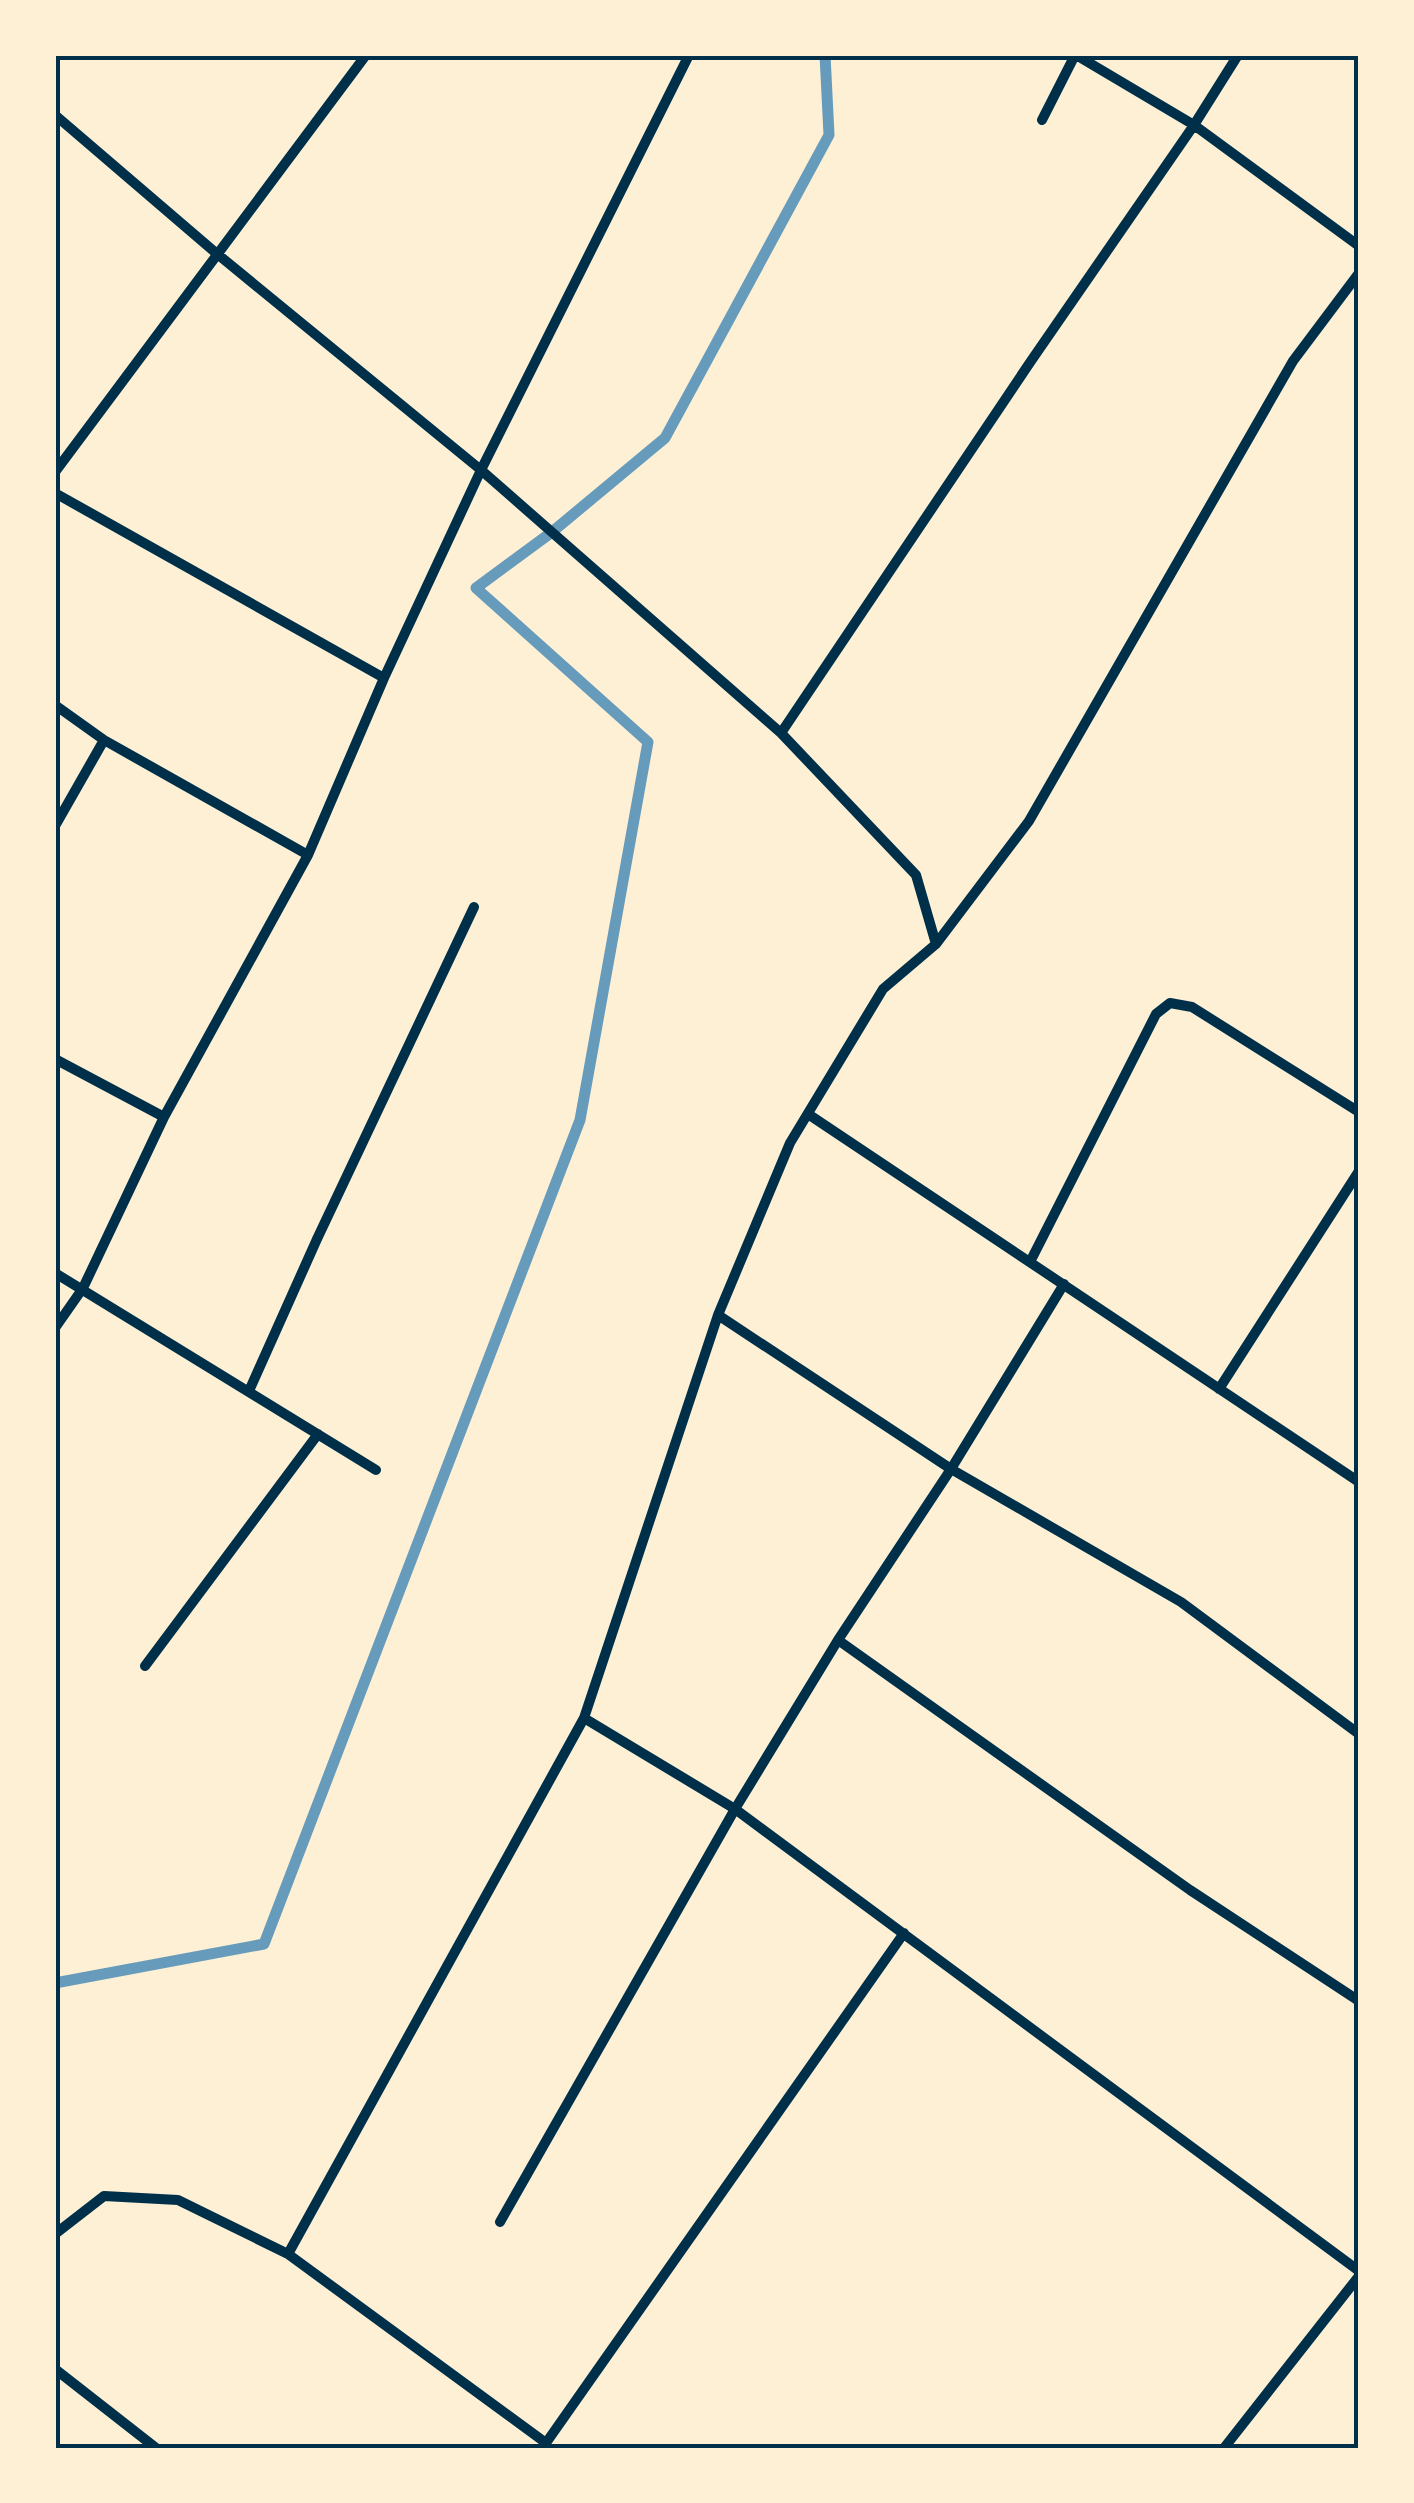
<svg xmlns="http://www.w3.org/2000/svg" width="1414" height="2503" font-family="Inter,sans-serif">
	<rect width="100%" height="100%" fill="#fdf0d5"/>
	<g fill="none" stroke-linecap="round" stroke-linejoin="round">
		<path stroke="#669bbc" stroke-width="11" d="M55,1983L264,1944L580,1120L648,742L476,588L552,532L665,438L829,135L825,55"/>
		<path stroke="#003049" stroke-width="10" d="M1076,55L1194,125L1359,246
			M55,115L216,253L481,470L781,733L916,875L936,944
			M1042,120L1075,55
			M55,472L366,55
			M55,493L384,678
			M55,705L104,740L308,855
			M781,733L1031,361L1194,125L1238,55
			M55,826L104,740
			M55,1059L164,1117
			M808,1114L1359,1482
			M1030,1262L1156,1014L1170,1003L1192,1007L1359,1112
			M55,1273L376,1470
			M718,1315L951,1469L1181,1602L1359,1734
			M55,1328L83,1288L164,1117L308,855L384,678L481,470L689,55
			M1219,1389L1359,1171
			M249,1391L317,1239L474,907
			M838,1640L1190,1890L1359,2001
			M145,1666L318,1434
			M584,1718L735,1809L1359,2271
			M500,2222L735,1809L838,1640L951,1469L1064,1284
			M55,2234L104,2196L178,2200L288,2254L546,2443L904,1933
			M288,2254L584,1718L718,1315L790,1143L883,989L936,944L1029,821L1293,361L1359,273
			M55,2369L156,2448
			M1224,2448L1359,2276"/>
	</g>
	<rect width="1414" height="2503" fill="none" stroke="#fdf0d5" stroke-width="115"/>
	<rect x="58" y="58" width="1298" height="2388" fill="none" stroke="#003049" stroke-width="4"/>
</svg>
